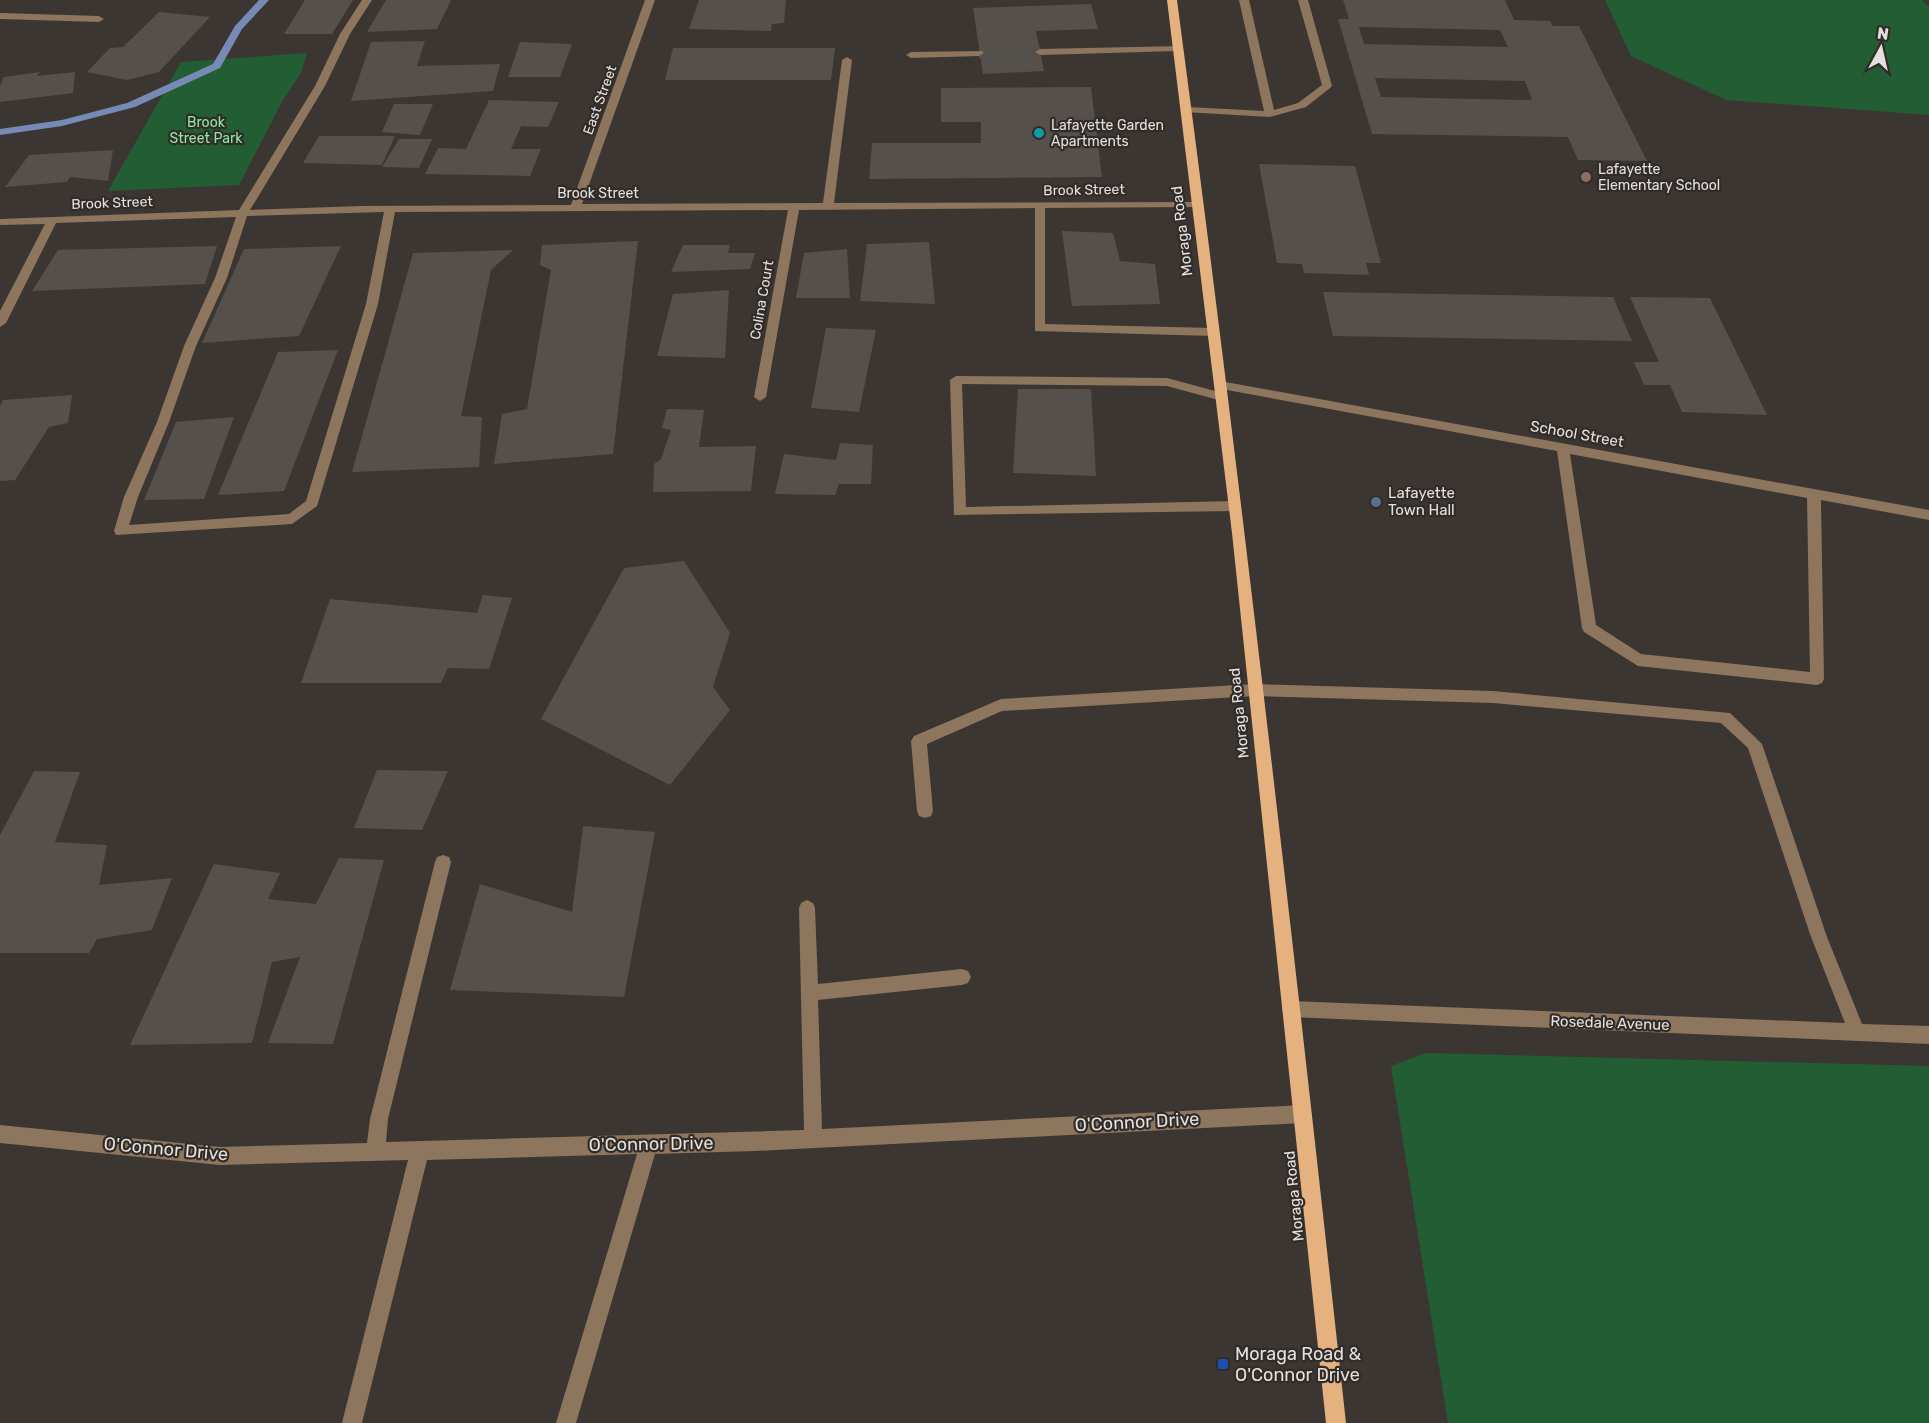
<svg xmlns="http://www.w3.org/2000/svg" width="1929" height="1423" font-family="Rubik,sans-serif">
	<rect width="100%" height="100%" fill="#3b3632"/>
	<path fill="#235d34" d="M1605,0H1922L1929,7V115L1726,100L1631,56Z
		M307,53L301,73L283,100L239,185L108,191L181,62Z
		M1426,1053L1929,1066V1423H1448L1391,1066Z"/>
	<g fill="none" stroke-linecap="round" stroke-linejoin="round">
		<path fill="#778ab5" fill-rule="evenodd" d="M259,0H269L242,29L220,68L135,107L62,126L0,135V129L62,120L127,103L213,64L235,26Z"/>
	</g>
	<path fill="#55504b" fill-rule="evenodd" d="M305,0H353L332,34H284Z
		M386,0H451L437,29L367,32Z
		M699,0H786L784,23L772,24L771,31L689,29Z
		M1343,0H1505L1514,20L1550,21L1553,26H1579L1647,161L1578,160L1568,137L1372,134L1338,19H1349ZM1359,27L1500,30L1508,47L1364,44ZM1375,78L1525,81L1532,100L1381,97Z
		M1091,4L1098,29L1036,31L1044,71L983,74L973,8Z
		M159,12L210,17L159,72L127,80L87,72L110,48L123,47Z
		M425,41L417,66L500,64L493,91L351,101L371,42Z
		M520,42L572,44L560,77H508Z
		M673,48H835L831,80H665Z
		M40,72L37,76L75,72L73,93L0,102V86L4,77Z
		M1091,87L1102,177L869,179L872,143H981V122H941V88Z
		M489,100L559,102L548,127L521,126L511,149H541L530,176L425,174L438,148L466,149Z
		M394,104H433L420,135L382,132Z
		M319,136H395L382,165L303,163Z
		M399,139H432L419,168L382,167Z
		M113,150L108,181L70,177L67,182L5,187L29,155Z
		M1259,164L1355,166L1381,263H1366L1369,275L1304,273L1302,264L1277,263Z
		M1062,231L1113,233L1120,261L1155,264L1160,304L1072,306Z
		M638,241L613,454L494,464L502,414L527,409L551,270L540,265L542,245Z
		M929,242L935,304L860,301L867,244Z
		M683,245H730L728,253H755L750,269L671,272Z
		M217,246L205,284L32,291L58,250Z
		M341,246L299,336L202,343L244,249Z
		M847,249L850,298H796L804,253Z
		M513,250L491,270L461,416L482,417L479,467L352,472L413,253Z
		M729,290L725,358L657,356L673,294Z
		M1323,292L1613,297L1632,341L1333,336Z
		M1630,297L1710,298L1767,415L1682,412L1670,385H1644L1634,362H1659Z
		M826,328L876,330L859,412L811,408Z
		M338,350L284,491L218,495L278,352Z
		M1018,389H1091L1096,476L1013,473Z
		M72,395L68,423L49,427L15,480L0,481V406L3,400Z
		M667,409L704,410L699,447L756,446L751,491L653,492L654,464L661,459L671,430L662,428Z
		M234,417L204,499L144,500L176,422Z
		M840,443L873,445L871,484H839L835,495L775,494L784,454L836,460Z
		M684,561L730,633L713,687L730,710L670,785L541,719L624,568Z
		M483,595L512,598L489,669L448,668L441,683H301L330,599L477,613Z
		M377,770L448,771L422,830L354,828Z
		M34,771L80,772L55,842L107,845L99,885L172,878L152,930L97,939L89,953H0V835Z
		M583,826L655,832L624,997L450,990L480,884L572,912Z
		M339,858L384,860L333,1044L268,1043L300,957L272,962L252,1043L130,1045L214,864L280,873L268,899L316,904Z"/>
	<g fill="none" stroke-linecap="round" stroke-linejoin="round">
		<path stroke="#54504c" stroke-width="10" stroke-dasharray="10 5" stroke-linecap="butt" d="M979,53L1040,52"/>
		<path fill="#8e755d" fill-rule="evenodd" d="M362,0H372L350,34L325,86L250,210L360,206L571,205L645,0H655L582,204L823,203L842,60L847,57L852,60L834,203L1200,202L1201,204L1196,207L1045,208V324L1213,328L1219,332L1213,336L1035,331V208L799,210L766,397L760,401L754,397L788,210L395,212L378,304L317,506L292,524L116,535L114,531L124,497L157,422L184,346L215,278L236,217L56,223L6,323L0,327V311L45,224L0,225V219L239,210L315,86L340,34ZM384,212L366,304L306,501L289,514L129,525L138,497L169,422L196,346L227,278L247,216Z
			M1239,0H1249L1274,110L1298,103L1322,85L1298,0H1308L1332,86L1330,88L1306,107L1270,117L1184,112L1183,110L1188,107L1264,111Z
			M0,13L99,16L104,19L99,22L0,19Z
			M1181,46L1183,48L1178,51L1040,55L1035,52L1040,49Z
			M982,51L984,53L979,56L911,58L906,55L911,52Z
			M956,376L1167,378L1226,394L1228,397L1222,401L1167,386L962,384L966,507L1234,501L1241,506L1234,511L954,515L950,380Z
			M1220,381L1929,510V520L1821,500L1824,679L1822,683L1817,685L1638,666L1584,632L1582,628L1557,451L1216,388L1214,385ZM1570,454L1807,498L1810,672L1641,654L1596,625Z
			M1255,684L1493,691L1730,713L1762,744L1827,937L1862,1024L1929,1026V1044L1291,1017L1285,1015L1282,1009L1285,1003L1291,1001L1845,1023L1811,937L1748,748L1721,723L1493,703L1255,696L1002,711L927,744L933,811L931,816L925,818L919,816L917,811L911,741L914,736L1001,699Z
			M443,855L449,857L451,862L388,1119L386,1142L804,1130L799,908L801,903L807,900L813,903L815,908L818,984L962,969L968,971L971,977L968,983L962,985L818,1000L822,1129L1303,1105L1309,1108L1312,1114L1309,1120L1303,1123L755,1151L655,1154L576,1423H556L637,1154L427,1160L362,1423H342L408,1160L220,1165L0,1143V1125L220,1147L367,1143L370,1119L435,862L437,857Z"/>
		<path fill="#e5b27f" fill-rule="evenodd" d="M1167,0H1177C1240,474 1294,948 1346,1423H1326L1232,533Z"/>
	</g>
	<circle fill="#0f9aa8" stroke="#312c28" stroke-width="2" cx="1039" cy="133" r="6"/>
	<circle fill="#8d6e63" stroke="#312c28" stroke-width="2" cx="1586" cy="177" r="6"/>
	<circle fill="#5c6f8a" stroke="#312c28" stroke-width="2" cx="1376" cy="502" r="6"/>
	<rect fill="#1a4fb4" stroke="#312c28" stroke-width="2" x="1217" y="1358" width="12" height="12" rx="3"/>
	<g text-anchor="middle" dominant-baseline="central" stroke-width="4.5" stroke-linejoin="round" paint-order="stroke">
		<g font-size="14" fill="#e4e0de" stroke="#312c28">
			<text transform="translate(600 100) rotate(-70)">East Street</text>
			<text transform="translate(1084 190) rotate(-1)">Brook Street</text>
			<text x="598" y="193">Brook Street</text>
			<text transform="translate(112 203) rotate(-2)">Brook Street</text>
			<text transform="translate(762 300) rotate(-80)">Colina Court</text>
		</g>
		<g font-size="14" fill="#8be9a1" stroke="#312c28">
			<text x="206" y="122">Brook<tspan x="206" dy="16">Street Park</tspan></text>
		</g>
		<g font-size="14" fill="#e4e0de" stroke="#312c28" text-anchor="start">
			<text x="1051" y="125">Lafayette Garden<tspan x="1051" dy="16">Apartments</tspan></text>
			<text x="1598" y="169">Lafayette<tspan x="1598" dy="16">Elementary School</tspan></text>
		</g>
		<g font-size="15" fill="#e4e0de" stroke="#312c28">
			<text transform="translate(1182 231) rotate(-97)">Moraga Road</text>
			<text transform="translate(1577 434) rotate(10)">School Street</text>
			<text transform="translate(1239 713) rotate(-96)">Moraga Road</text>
			<text transform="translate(1610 1023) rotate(2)">Rosedale Avenue</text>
			<text transform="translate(1294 1196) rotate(-96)">Moraga Road</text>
		</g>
		<g font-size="15" fill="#e4e0de" stroke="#312c28" text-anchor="start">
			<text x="1388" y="493">Lafayette<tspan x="1388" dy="17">Town Hall</tspan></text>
		</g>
		<g font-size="18" fill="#e4e0de" stroke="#312c28">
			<text transform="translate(1137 1122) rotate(-3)">O'Connor Drive</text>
			<text transform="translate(651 1144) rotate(-1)">O'Connor Drive</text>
			<text transform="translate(166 1149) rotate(5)">O'Connor Drive</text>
		</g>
		<g font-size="18" fill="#e4e0de" stroke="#312c28" text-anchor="start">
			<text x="1235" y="1354">Moraga Road &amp;<tspan x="1235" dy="21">O'Connor Drive</tspan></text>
		</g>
	</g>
	<g transform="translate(1881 48) rotate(8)" stroke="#312c28" stroke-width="4.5" paint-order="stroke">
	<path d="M0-4.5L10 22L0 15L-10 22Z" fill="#e4e0de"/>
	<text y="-9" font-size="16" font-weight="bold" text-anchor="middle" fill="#e4e0de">N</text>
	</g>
</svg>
